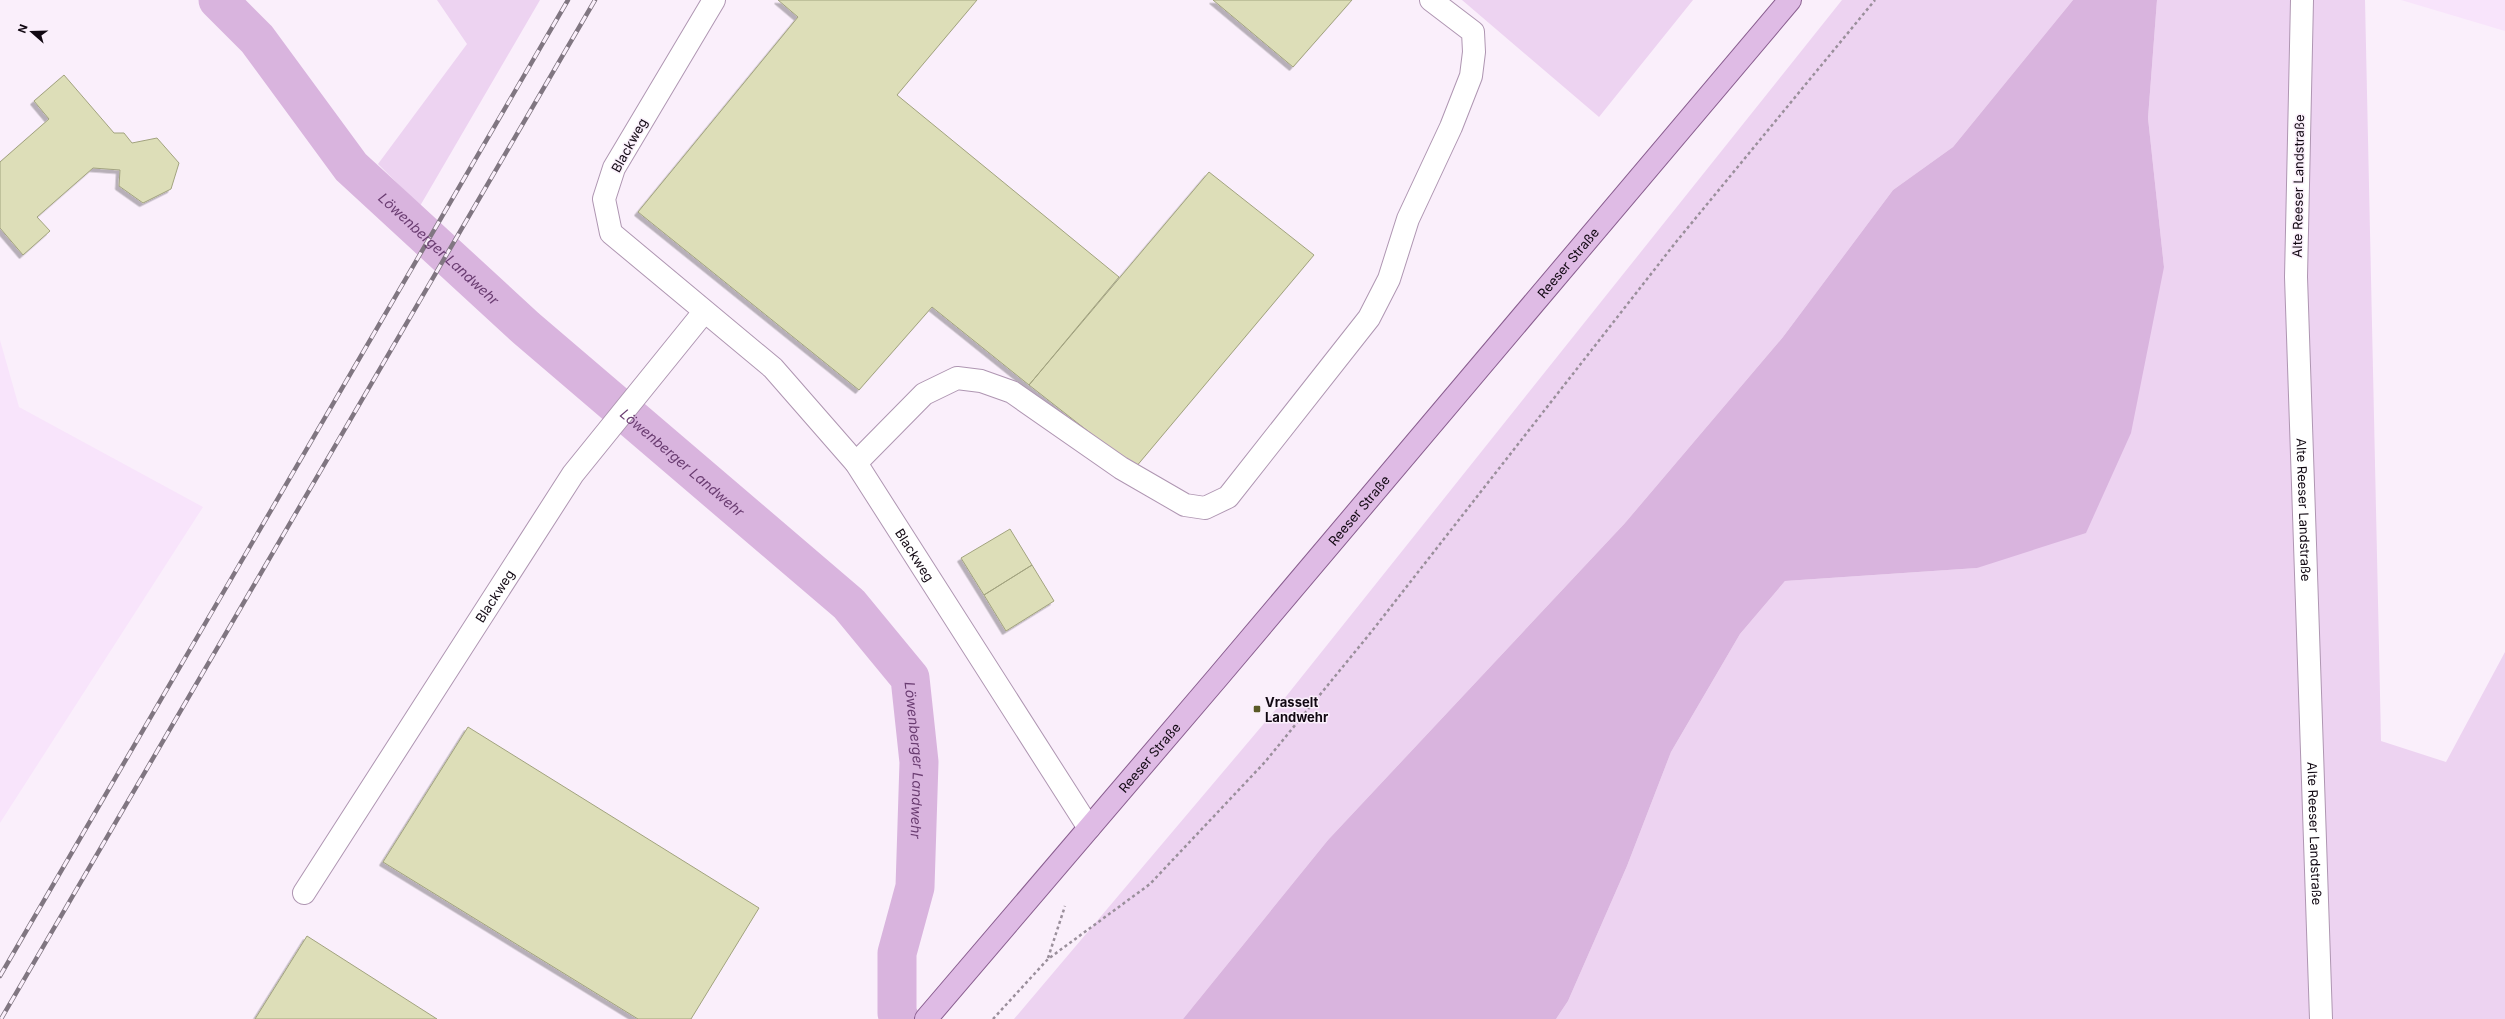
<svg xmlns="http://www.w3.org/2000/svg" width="2505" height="1019" font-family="Inter,sans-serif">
	<defs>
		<filter id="shadow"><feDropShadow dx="-3.5" dy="3.5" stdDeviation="0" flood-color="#0004"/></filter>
	</defs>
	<rect width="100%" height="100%" fill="#faeffb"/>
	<path fill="#f8e4fb" d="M2401,0H2505V31Z
		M0,340L19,407L203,507L0,823Z"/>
	<path fill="#edd3f1" d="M437,0H540L420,206L378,164L467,44Z
		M1462,0H1693L1599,117Z
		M1842,0H2073L1953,147L1893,190L1783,337L1625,523L1328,840L1183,1019H1014L1272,714Z
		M2157,0H2365L2381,741L2446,762L2505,652V1019H1556L1568,1001L1627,866L1671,752L1740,634L1785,581L1977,568L2164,267L2148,118Z"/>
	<path fill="#d9b4de" d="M2073,0H2157L2148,118L2164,267L2131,433L2086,533L1977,568L1785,581L1740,634L1671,752L1627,866L1568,1001L1556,1019H1183L1328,840L1625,523L1783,337L1893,190L1953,147Z"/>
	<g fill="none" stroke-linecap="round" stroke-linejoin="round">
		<path stroke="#d9b4de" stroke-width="39" id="s1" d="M218,0L257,39L351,167L526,328L849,604L910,678L919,762L915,887L897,953V1013L900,1019"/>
	</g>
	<path fill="#dddeb8" stroke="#a2a37f" filter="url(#shadow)" d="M778,0H977L897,95L1119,277L1029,385L932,307L859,390L638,212L798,17Z
		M1213,0H1352L1293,67Z
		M64,75L114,133H124L132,143L157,138L179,163L171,189L143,203L119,186L120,170L93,168L37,217L50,231L23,255L0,228V162L49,119L34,101Z
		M1209,172L1314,255L1135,468L1029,385Z
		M1010,529L1032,565L984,595L961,558Z
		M1032,565L1054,601L1006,631L984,595Z
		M468,727L759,908L691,1019H638L383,862Z
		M307,936L437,1019H255Z"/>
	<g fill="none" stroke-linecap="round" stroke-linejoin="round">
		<g stroke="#af96b2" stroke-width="24">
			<g id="minor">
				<path id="s2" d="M714,0L614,168L604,199L611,233L773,368L856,463L1089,828"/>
				<path id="s3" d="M2302,0L2296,277L2321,1019"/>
				<path d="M856,463L924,394L957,378L981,381L1012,392L1121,468L1185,505L1205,508L1228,497L1369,318L1389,279L1408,219L1451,127L1471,76L1474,52L1473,32L1431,0"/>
				<path id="s4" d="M304,893L573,474L704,312"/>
			</g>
		</g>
		<g stroke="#895e8f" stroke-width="24">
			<g id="major">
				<path id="s5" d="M926,1019L1218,677L1790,0"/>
			</g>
		</g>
		<path stroke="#9a8f9b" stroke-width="2.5" stroke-dasharray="3 3" stroke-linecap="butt" d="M1048,958L1065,906
			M993,1019L1048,959L1150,884L1265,762L1372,631L1676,242L1875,0"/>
		<use href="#minor" stroke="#fff" stroke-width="22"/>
		<use href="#major" stroke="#dfbbe5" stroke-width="22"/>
		<g stroke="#807681" stroke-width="4.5">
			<path id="rail" d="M0,976L568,0
				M1,1019L595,0"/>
		</g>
		<use href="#rail" stroke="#faeffb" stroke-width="3" stroke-dasharray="9" stroke-linecap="butt"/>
	</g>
	<rect fill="#5a5926" stroke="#faeffb" stroke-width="1.5" x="1253" y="705" width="8" height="8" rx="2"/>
	<g text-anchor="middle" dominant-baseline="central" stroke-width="3" stroke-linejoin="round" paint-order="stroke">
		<g font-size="13" fill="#110812" stroke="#faeffb">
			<text transform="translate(629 145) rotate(-61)">Blackweg</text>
			<text transform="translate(2298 186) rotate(-89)">Alte Reeser Landstraße</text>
			<text stroke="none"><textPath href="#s5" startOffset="992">Reeser Straße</textPath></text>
			<text stroke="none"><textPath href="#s5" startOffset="668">Reeser Straße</textPath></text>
			<text stroke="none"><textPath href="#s3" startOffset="510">Alte Reeser Landstraße</textPath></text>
			<text stroke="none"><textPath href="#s2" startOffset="709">Blackweg</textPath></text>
			<text stroke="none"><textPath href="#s4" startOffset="353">Blackweg</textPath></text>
			<text stroke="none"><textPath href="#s5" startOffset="344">Reeser Straße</textPath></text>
			<text stroke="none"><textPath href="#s3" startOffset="834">Alte Reeser Landstraße</textPath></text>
		</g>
		<g font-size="13" font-weight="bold" fill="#110812" stroke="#faeffb" text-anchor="start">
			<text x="1265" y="702">Vrasselt<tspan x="1265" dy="15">Landwehr</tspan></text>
		</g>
		<g font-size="14" font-style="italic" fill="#6a3c71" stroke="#faeffb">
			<text stroke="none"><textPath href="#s1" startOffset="334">Löwenberger Landwehr</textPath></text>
			<text stroke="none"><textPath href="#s1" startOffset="658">Löwenberger Landwehr</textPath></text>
			<text stroke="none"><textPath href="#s1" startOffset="1055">Löwenberger Landwehr</textPath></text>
		</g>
	</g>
	<g transform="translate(32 32) rotate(290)" stroke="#faeffb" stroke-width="3" paint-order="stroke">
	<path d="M0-3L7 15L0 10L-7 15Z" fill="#110812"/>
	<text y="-6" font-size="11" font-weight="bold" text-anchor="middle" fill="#110812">N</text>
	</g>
</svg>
